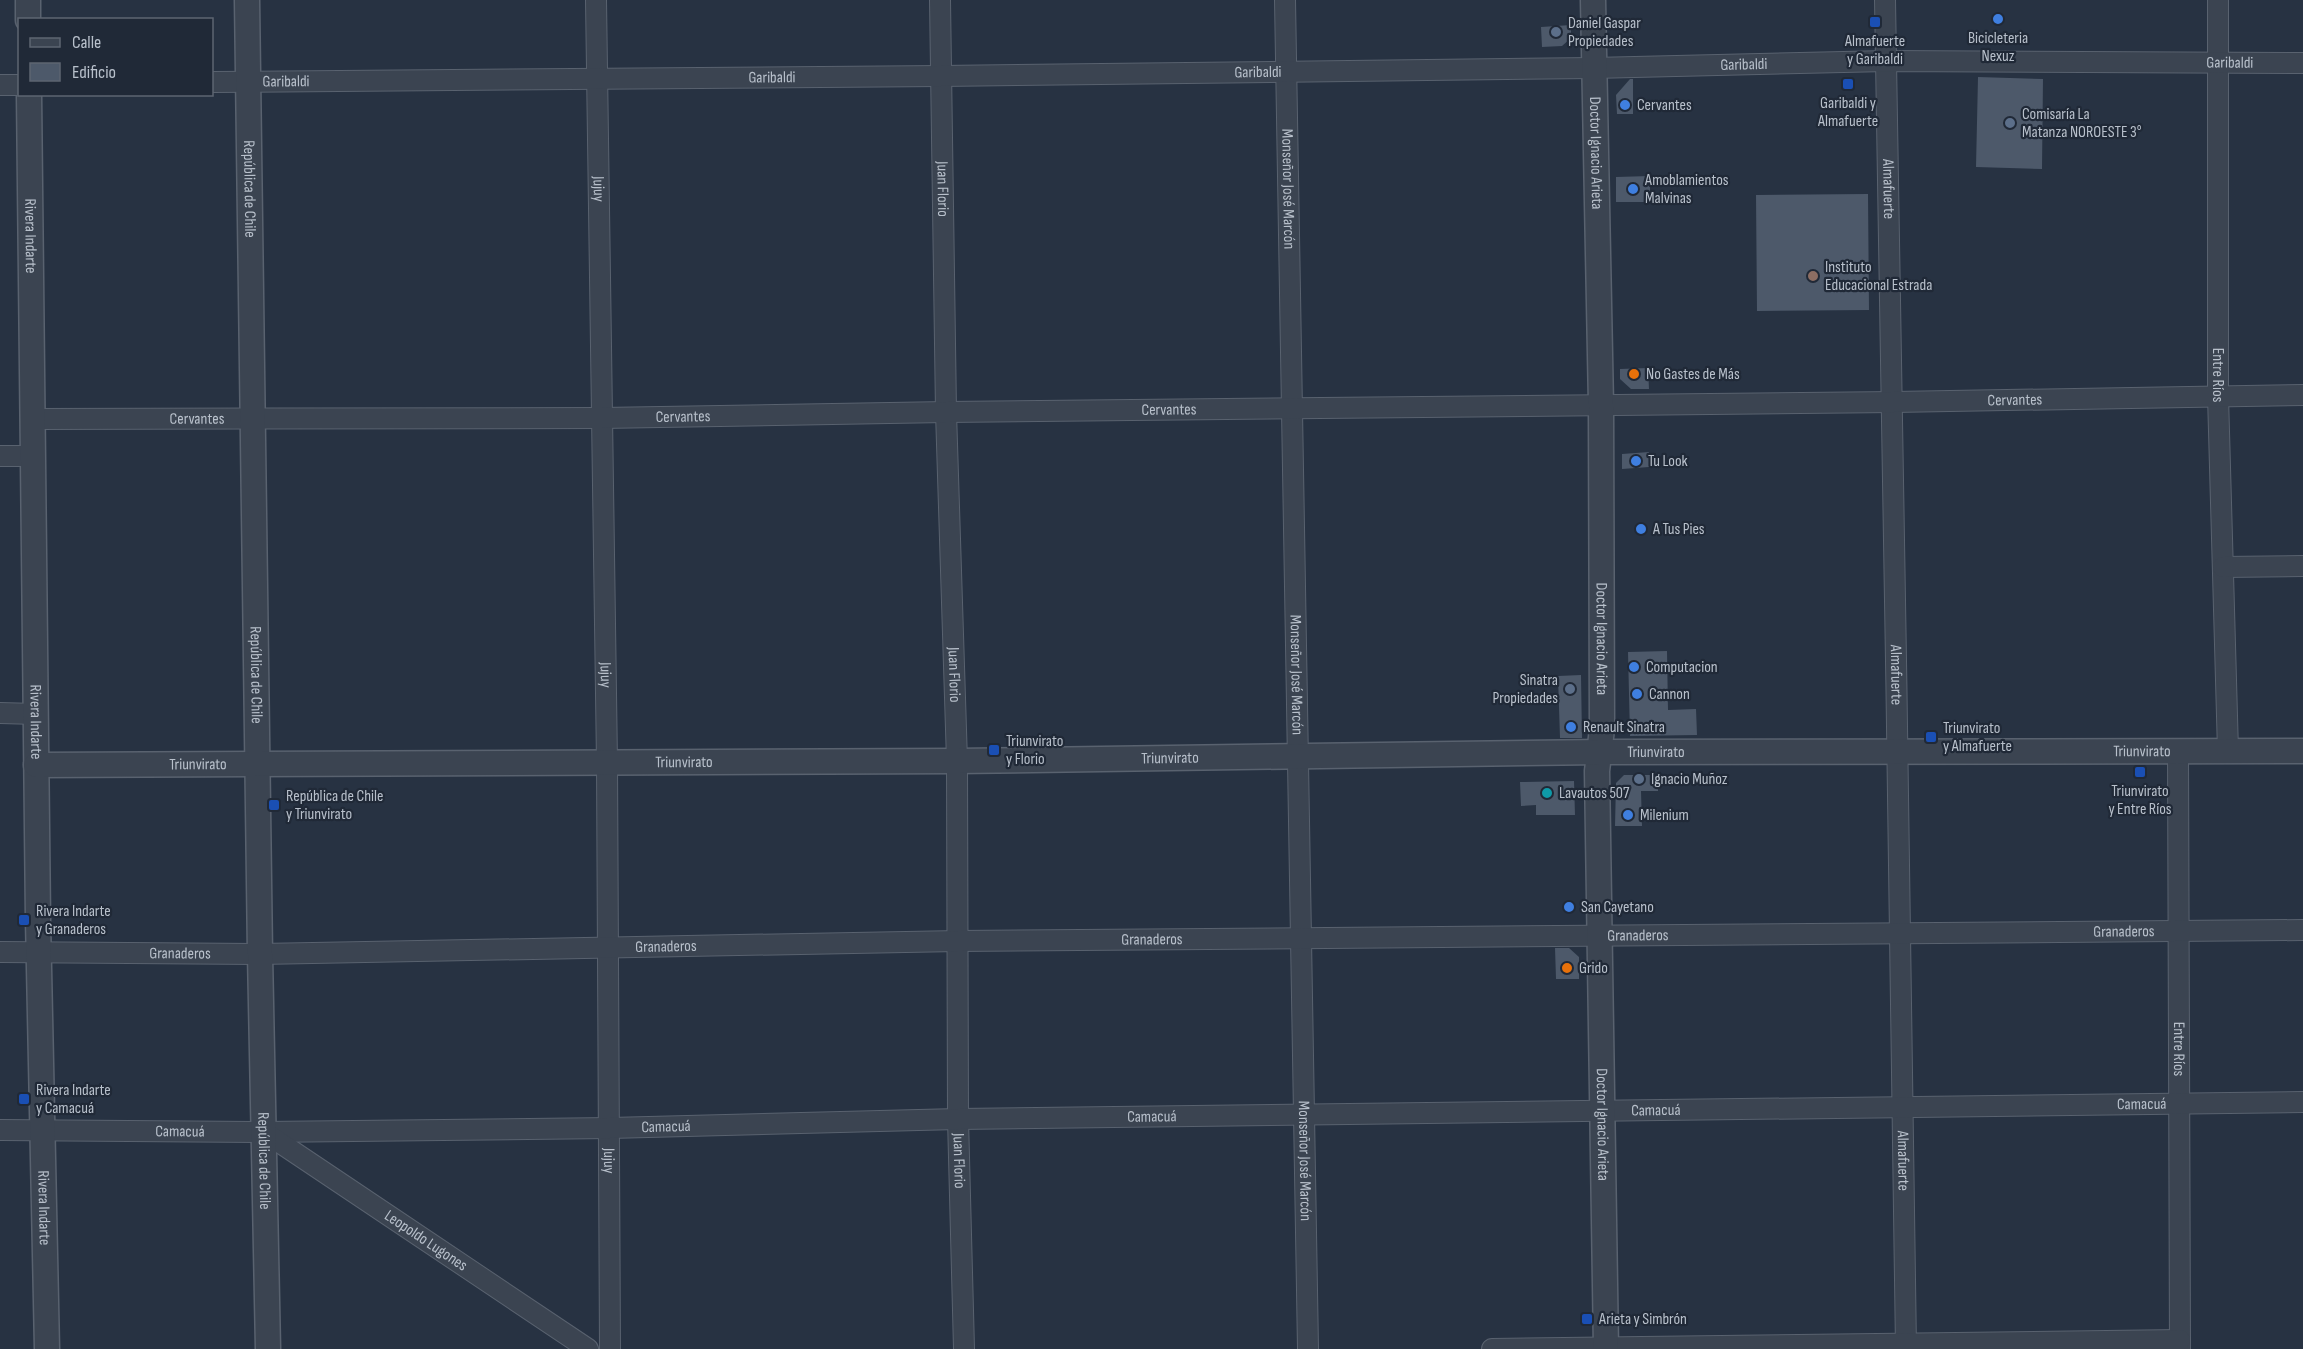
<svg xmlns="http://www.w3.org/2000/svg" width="2303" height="1349" font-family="'Sofia Sans Condensed',sans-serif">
	<rect width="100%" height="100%" fill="#273242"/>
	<path fill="#4d596a" d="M1571,25V38L1562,46L1542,47L1541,27Z
		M1978,77L2043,79L2042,169L1976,167Z
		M1630,79H1633V114H1617L1616,95Z
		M1650,176V202H1616V177Z
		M1868,194L1869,310L1757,311L1756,195Z
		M1648,368L1649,389H1631L1620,379V369Z
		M1649,452V467L1622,469V454Z
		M1667,651L1668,710L1696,709L1697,735L1630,736L1628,652Z
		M1581,675L1582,738H1560L1558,676Z
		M1624,775H1658V791H1641L1642,826H1615L1616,783Z
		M1574,781L1575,815H1536V805L1521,806L1520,782Z
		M1555,948H1569L1579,957V979H1556Z"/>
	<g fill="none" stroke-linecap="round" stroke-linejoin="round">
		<g stroke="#59626f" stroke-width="22">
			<g id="minor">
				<path id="s1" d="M596,0L607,762L610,1349"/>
				<path id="s2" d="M940,0L946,412L957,761L958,1119L964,1349"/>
				<path id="s3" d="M1285,0L1308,1349"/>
				<path id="s4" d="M1885,0C1894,450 1899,899 1906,1349"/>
				<path id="s5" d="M2218,0V396L2228,751"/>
				<path id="s6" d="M212,82L941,76L1593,68L1887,61L2303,63"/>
				<path d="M0,85H20"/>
				<path id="s7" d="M33,419L602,418L946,412L1894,402L2303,395"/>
				<path d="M0,456H33"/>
				<path d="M2223,567L2303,566"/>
				<path d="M0,713L36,714"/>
				<path id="s8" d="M2178,751L2180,1349"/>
				<path id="s9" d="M0,952L260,954L958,941L2303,930"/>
				<path id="s10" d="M0,1130L264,1132L610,1128L958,1119L2303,1102"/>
				<path id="s11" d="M264,1132L588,1349"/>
				<path d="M1492,1349L2180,1340"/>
			</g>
		</g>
		<g stroke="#59626f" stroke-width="27">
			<g id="tertiary">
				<path d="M28,0V20"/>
				<path id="s12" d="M247,0L260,954L268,1349"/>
				<path id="s13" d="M1593,0L1601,405L1602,729L1597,771L1606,1349"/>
				<path id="s14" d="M29,94L38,920L47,1349"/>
				<path id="s15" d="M36,765L957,761L1601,752L2303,751"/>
			</g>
		</g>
		<use href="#minor" stroke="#3b4451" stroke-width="20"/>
		<use href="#tertiary" stroke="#3b4451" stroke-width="24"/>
	</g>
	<g fill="#3f7fe0" stroke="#202937" stroke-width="2">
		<circle cx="1998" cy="19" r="6"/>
		<circle cx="1625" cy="105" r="6"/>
		<circle cx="1633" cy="189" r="6"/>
		<circle cx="1636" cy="461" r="6"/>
		<circle cx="1641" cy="529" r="6"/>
		<circle cx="1634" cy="667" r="6"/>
		<circle cx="1637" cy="694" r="6"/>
		<circle cx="1571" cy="727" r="6"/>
		<circle cx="1628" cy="815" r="6"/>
		<circle cx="1569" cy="907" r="6"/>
	</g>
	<g fill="#1a4fb4" stroke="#202937" stroke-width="2">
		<rect x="1869" y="16" width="12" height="12" rx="3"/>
		<rect x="1842" y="78" width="12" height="12" rx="3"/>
		<rect x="1925" y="731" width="12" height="12" rx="3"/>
		<rect x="988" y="744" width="12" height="12" rx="3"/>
		<rect x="2134" y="766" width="12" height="12" rx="3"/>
		<rect x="268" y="799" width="12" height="12" rx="3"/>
		<rect x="18" y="914" width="12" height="12" rx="3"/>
		<rect x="18" y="1093" width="12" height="12" rx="3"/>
		<rect x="1581" y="1313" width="12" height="12" rx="3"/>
	</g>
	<g fill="#5c6f8a" stroke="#202937" stroke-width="2">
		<circle cx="1556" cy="32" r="6"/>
		<circle cx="2010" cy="123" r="6"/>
		<circle cx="1570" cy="689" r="6"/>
		<circle cx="1639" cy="779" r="6"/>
	</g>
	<circle fill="#8d6e63" stroke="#202937" stroke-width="2" cx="1813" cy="276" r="6"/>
	<g fill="#e8710a" stroke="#202937" stroke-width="2">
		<circle cx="1634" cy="374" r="6"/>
		<circle cx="1567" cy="968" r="6"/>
	</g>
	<circle fill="#0f9aa8" stroke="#202937" stroke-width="2" cx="1547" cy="793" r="6"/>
	<g text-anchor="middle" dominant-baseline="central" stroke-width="4.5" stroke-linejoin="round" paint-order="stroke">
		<g font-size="16" fill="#b8c0cb" stroke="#202937" text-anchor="start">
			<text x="1568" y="23">Daniel Gaspar<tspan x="1568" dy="18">Propiedades</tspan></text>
			<text x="1998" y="38" text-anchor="middle">Bicicleteria<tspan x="1998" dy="18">Nexuz</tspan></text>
			<text x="1875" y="41" text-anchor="middle">Almafuerte<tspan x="1875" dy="18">y Garibaldi</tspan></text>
			<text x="1848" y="103" text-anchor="middle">Garibaldi y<tspan x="1848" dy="18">Almafuerte</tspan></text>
			<text x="1637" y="105">Cervantes</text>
			<text x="2022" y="114">Comisaría La<tspan x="2022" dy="18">Matanza NOROESTE 3°</tspan></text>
			<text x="1645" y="180">Amoblamientos<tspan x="1645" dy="18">Malvinas</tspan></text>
			<text x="1825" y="267">Instituto<tspan x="1825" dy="18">Educacional Estrada</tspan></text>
			<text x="1646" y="374">No Gastes de Más</text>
			<text x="1648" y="461">Tu Look</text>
			<text x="1653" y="529">A Tus Pies</text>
			<text x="1646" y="667">Computacion</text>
			<text x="1558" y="680" text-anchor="end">Sinatra<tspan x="1558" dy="18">Propiedades</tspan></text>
			<text x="1649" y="694">Cannon</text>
			<text x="1583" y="727">Renault Sinatra</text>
			<text x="1943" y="728">Triunvirato<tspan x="1943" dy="18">y Almafuerte</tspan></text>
			<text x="1006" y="741">Triunvirato<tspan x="1006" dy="18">y Florio</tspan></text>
			<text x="1651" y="779">Ignacio Muñoz</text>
			<text x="2140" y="791" text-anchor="middle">Triunvirato<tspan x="2140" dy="18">y Entre Ríos</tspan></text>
			<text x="1559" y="793">Lavautos 507</text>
			<text x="286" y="796">República de Chile<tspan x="286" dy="18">y Triunvirato</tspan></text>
			<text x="1640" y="815">Milenium</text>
			<text x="1581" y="907">San Cayetano</text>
			<text x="36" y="911">Rivera Indarte<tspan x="36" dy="18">y Granaderos</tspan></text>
			<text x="1579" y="968">Grido</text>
			<text x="36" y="1090">Rivera Indarte<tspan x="36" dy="18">y Camacuá</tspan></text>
			<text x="1599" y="1319">Arieta y Simbrón</text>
		</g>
		<g font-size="16" fill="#b8c0cb" stroke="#202937">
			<text stroke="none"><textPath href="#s6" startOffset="2018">Garibaldi</textPath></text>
			<text stroke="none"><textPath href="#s6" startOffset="1532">Garibaldi</textPath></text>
			<text stroke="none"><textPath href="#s6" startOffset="1046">Garibaldi</textPath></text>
			<text stroke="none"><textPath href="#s6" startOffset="560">Garibaldi</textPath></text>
			<text stroke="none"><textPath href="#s6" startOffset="74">Garibaldi</textPath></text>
			<text stroke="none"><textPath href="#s13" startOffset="153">Doctor Ignacio Arieta</textPath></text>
			<text stroke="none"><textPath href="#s12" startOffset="189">República de Chile</textPath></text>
			<text stroke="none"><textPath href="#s1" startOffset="189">Jujuy</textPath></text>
			<text stroke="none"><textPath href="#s2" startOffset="189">Juan Florio</textPath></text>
			<text stroke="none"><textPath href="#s3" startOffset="189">Monseñor José Marcón</textPath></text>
			<text stroke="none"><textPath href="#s4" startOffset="189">Almafuerte</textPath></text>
			<text stroke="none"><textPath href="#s14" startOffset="142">Rivera Indarte</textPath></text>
			<text stroke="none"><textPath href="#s5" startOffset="375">Entre Ríos</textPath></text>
			<text stroke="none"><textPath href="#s7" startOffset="1982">Cervantes</textPath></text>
			<text stroke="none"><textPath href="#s7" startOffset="1136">Cervantes</textPath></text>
			<text stroke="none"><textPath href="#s7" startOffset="650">Cervantes</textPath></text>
			<text stroke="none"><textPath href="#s7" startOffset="164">Cervantes</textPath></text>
			<text stroke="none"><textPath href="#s13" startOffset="639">Doctor Ignacio Arieta</textPath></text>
			<text stroke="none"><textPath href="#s1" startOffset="675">Jujuy</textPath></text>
			<text stroke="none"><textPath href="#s2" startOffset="675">Juan Florio</textPath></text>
			<text stroke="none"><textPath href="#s3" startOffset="675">Monseñor José Marcón</textPath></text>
			<text stroke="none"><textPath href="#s4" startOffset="675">Almafuerte</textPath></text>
			<text stroke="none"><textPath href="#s12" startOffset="675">República de Chile</textPath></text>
			<text stroke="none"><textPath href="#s14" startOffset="628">Rivera Indarte</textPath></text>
			<text stroke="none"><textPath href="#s15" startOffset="2106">Triunvirato</textPath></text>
			<text stroke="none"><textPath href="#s15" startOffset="1620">Triunvirato</textPath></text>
			<text stroke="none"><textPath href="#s15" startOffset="1134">Triunvirato</textPath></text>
			<text stroke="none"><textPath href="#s15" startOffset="648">Triunvirato</textPath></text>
			<text stroke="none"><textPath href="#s15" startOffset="162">Triunvirato</textPath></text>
			<text stroke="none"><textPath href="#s9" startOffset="2124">Granaderos</textPath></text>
			<text stroke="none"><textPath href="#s9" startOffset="1638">Granaderos</textPath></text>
			<text stroke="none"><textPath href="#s9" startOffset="1152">Granaderos</textPath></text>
			<text stroke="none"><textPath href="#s9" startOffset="666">Granaderos</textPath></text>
			<text stroke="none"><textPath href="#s9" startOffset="180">Granaderos</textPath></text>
			<text stroke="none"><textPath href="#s8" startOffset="298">Entre Ríos</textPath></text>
			<text stroke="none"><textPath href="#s10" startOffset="2142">Camacuá</textPath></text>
			<text stroke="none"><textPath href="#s10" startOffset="1656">Camacuá</textPath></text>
			<text stroke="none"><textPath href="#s10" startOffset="1152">Camacuá</textPath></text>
			<text stroke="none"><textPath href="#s13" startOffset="1125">Doctor Ignacio Arieta</textPath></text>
			<text stroke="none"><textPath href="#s10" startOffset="666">Camacuá</textPath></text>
			<text stroke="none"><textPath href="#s10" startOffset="180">Camacuá</textPath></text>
			<text stroke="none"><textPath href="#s12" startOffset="1161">República de Chile</textPath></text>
			<text stroke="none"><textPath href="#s1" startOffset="1161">Jujuy</textPath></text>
			<text stroke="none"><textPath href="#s2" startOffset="1161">Juan Florio</textPath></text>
			<text stroke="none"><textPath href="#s3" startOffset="1161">Monseñor José Marcón</textPath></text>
			<text stroke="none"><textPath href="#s4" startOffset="1161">Almafuerte</textPath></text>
			<text stroke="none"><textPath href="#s14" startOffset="1114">Rivera Indarte</textPath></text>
			<text stroke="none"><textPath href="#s11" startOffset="195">Leopoldo Lugones</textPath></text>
		</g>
	</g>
	<rect x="18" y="18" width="195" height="78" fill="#202937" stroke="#5d6572" stroke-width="1.5"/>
	<rect x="30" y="38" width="30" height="9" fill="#3b4451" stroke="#5d6572" stroke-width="1.5"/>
	<text x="72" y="48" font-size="18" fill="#b8c0cb">Calle</text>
	<rect x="30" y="63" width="30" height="18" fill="#4d596a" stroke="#5d6572" stroke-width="1.5"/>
	<text x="72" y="78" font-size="18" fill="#b8c0cb">Edificio</text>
</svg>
